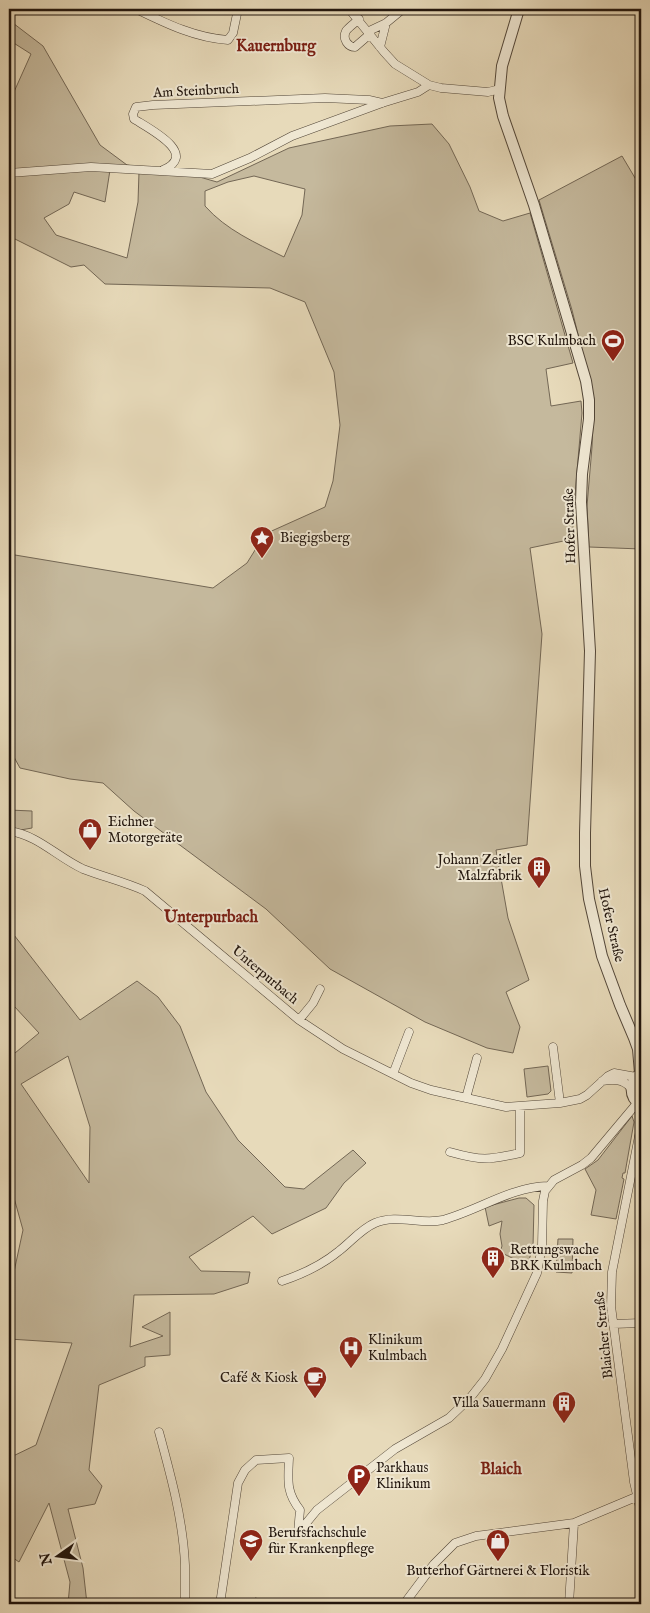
<svg xmlns="http://www.w3.org/2000/svg" width="650" height="1613" font-family="'IM FELL English',serif">
	<rect width="100%" height="100%" fill="#e7daba"/>
	<filter id="stains"><feTurbulence type="fractalNoise" baseFrequency=".004" numOctaves="4"/><feColorMatrix values="0 0 0 0 .2 0 0 0 0 .09 0 0 0 0 .02 0 0 0 .5 -.17"/></filter>
	<radialGradient id="worn" r=".72"><stop offset=".6" stop-color="#630" stop-opacity="0"/><stop offset="1" stop-color="#630" stop-opacity=".3"/></radialGradient>
	<path fill="#c5b99d" stroke="#736755" fill-rule="evenodd" d="M9,20L43,46L100,145L127,165L196,176L217,182L289,148L390,126L432,124L449,144L470,187L479,211L503,221L530,213L573,363L546,369L551,406L581,401L582,413L573,518V539L530,548L542,634L527,845L496,850L508,918L529,980L506,992L520,1027L513,1053L487,1048L425,1022L330,969L266,909L134,811L103,783L70,779L20,768L9,748V554L213,588L247,563L265,534L325,507L333,481L340,425L334,372L305,302L270,288L105,284L84,265L71,267L9,236V103L31,54L9,40ZM110,170L139,172L138,202L127,258L56,235L44,218L69,204L74,192L105,202ZM254,176L305,189L302,215L284,257C256,243 226,230 205,206V191L228,182Z
		M622,156L641,188V549L589,547L587,506L592,447L594,399L572,310L539,200Z
		M9,810L32,811V828L9,832Z
		M9,932L14,935L80,1020L137,981L158,997L180,1026L206,1092L238,1140L285,1187L304,1189L353,1150L366,1163L344,1183L326,1208L272,1234L253,1216L189,1257L201,1271L250,1272L248,1283L214,1294L134,1295L130,1347L163,1336L142,1327L170,1312V1355L145,1357V1366L99,1385L89,1470L102,1486L95,1504L68,1509L83,1568L87,1604H68L70,1582L49,1503L19,1562L9,1555V1458L36,1445L72,1343L9,1339V1295L23,1230L11,1187L9,1183V1058L39,1033L14,1006L9,1005ZM68,1056L90,1127L89,1183L21,1084Z
		M548,1066L551,1091L548,1094L527,1097L524,1069Z
		M632,1116L634,1122L625,1173H623L622,1178L624,1179L616,1219L591,1215L596,1190L585,1169L598,1160Z
		M519,1198H526L534,1205L533,1247L529,1260L520,1262L500,1252L502,1246L500,1234L502,1221L489,1226L485,1207Z
		M558,1239H573L572,1273L556,1272Z
		M255,1598L285,1604H254Z"/>
	<g fill="none" stroke-linecap="round" stroke-linejoin="round">
		<g stroke="#524638" stroke-width="9">
			<path id="minor" d="M136,9C165,23 195,38 228,40L233,33L238,9
				M349,9L384,52L395,64L429,85L441,88L488,92L500,89
				M359,19C355,23 349,27 346,31C342,39 348,47 355,47L370,34
				M369,31L386,23L403,9
				M380,47L386,23
				M163,170C200,154 148,128 134,119L133,114L136,107L153,105L325,98L369,100L382,103
				M9,173L91,167L212,174L250,158L292,136L382,103L418,92L429,85
				M9,831C38,835 57,857 83,869C104,877 125,882 145,891L299,1020L343,1049L411,1083L431,1090L506,1107L560,1103L580,1099L587,1095L608,1076L614,1073L636,1077
				M299,1020L313,1003L320,989
				M553,1047L560,1103
				M393,1074L409,1032
				M602,1081C613,1079 623,1079 631,1088
				M466,1098L477,1058
				M640,1104V1122L641,1126
				M641,1126L612,1272L611,1306L634,1482L641,1512
				M450,1152C482,1161 488,1160 520,1153V1107
				M282,1281C303,1274 322,1265 339,1251C352,1241 361,1229 375,1223C397,1214 421,1225 443,1220C479,1210 511,1187 548,1186
				M613,1324L641,1323
				M159,1432C171,1476 183,1520 185,1565C185,1578 185,1591 185,1604
				M298,1533L317,1510L395,1449L449,1418L470,1398L485,1379L502,1349L537,1273L542,1246L543,1201L545,1191L554,1180L582,1165L591,1158L638,1102
				M220,1604L238,1483L245,1470L256,1460L289,1458C288,1481 286,1492 300,1510L298,1533
				M404,1604L434,1564L455,1543L476,1536L574,1523L636,1497
				M569,1604L574,1523"/>
		</g>
		<g stroke="#524638" stroke-width="12">
			<path id="tertiary" d="M519,9L502,66L499,98L503,116L534,205L563,303L586,381L589,400V419L582,474L581,502L590,651L585,833V866L589,899L602,956L620,1005L634,1038L638,1049L640,1073
				M641,1073C629,1081 628,1097 641,1105"/>
		</g>
		<use href="#minor" stroke="#efe7d2" stroke-width="8"/>
		<use href="#tertiary" stroke="#efe7d2" stroke-width="10"/>
	</g>
	<defs>
		<g id="stadium-pin" transform="scale(1.25)"><path d="M0 17L-7.5 6A9.5 9.5 0 1 1 7.5 6Z" fill="#8f2418" stroke="#efe7d2"/><path d="M0-5a6.5 5 0 1 0 0 10a6.5 5 0 1 0 0-10ZM-3.5-1.8h7v3.6h-7Z" fill="#fff"/></g>
		<g id="sight-pin" transform="scale(1.25)"><path d="M0 17L-7.5 6A9.5 9.5 0 1 1 7.5 6Z" fill="#8f2418" stroke="#efe7d2"/><path d="M0-6L1.8-2.2L6-1.7L2.9 1.2L3.7 5.4L0 3.3L-3.7 5.4L-2.9 1.2L-6-1.7L-1.8-2.2Z" fill="#fff"/></g>
		<g id="shop-pin" transform="scale(1.25)"><path d="M0 17L-7.5 6A9.5 9.5 0 1 1 7.5 6Z" fill="#8f2418" stroke="#efe7d2"/><path d="M-5-2.5h2.3a2.7 3.5 0 0 1 5.4 0H5L5.5 6h-11ZM-1.5-2.5h3a1.5 2.3 0 0 0-3 0Z" fill="#fff"/></g>
		<g id="building-pin" transform="scale(1.25)"><path d="M0 17L-7.5 6A9.5 9.5 0 1 1 7.5 6Z" fill="#8f2418" stroke="#efe7d2"/><path d="M-4-6H4V6H1V3H-1V6H-4ZM-2.5-4.3h1.7v1.8h-1.7ZM.8-4.3h1.7v1.8H.8ZM-2.5-1h1.7V.8h-1.7ZM.8-1h1.7V.8H.8Z" fill="#fff"/></g>
		<g id="hospital-pin" transform="scale(1.25)"><path d="M0 17L-7.5 6A9.5 9.5 0 1 1 7.5 6Z" fill="#8f2418" stroke="#efe7d2"/><path d="M-5-5h3v3.5h4V-5h3V5h-3V1.5h-4V5h-3Z" fill="#fff"/></g>
		<g id="cafe-pin" transform="scale(1.25)"><path d="M0 17L-7.5 6A9.5 9.5 0 1 1 7.5 6Z" fill="#8f2418" stroke="#efe7d2"/><path d="M-5.5-4.5H6V0H3Q3 3.5 0 3.5H-2.5Q-5.5 3.5-5.5 0ZM3-3.2v2h1.7v-2ZM-6 4.5H4V6H-6Z" fill="#fff"/></g>
		<g id="parking-pin" transform="scale(1.25)"><path d="M0 17L-7.5 6A9.5 9.5 0 1 1 7.5 6Z" fill="#8f2418" stroke="#efe7d2"/><path d="M-3.5-5.5H1a3.5 3.5 0 0 1 0 7H-1V5.5H-3.5ZM-1-3.4V-.6H.8a1.4 1.4 0 0 0 0-2.8Z" fill="#fff"/></g>
		<g id="university-pin" transform="scale(1.25)"><path d="M0 17L-7.5 6A9.5 9.5 0 1 1 7.5 6Z" fill="#8f2418" stroke="#efe7d2"/><path d="M0-5L7-2L0 1L-7-2ZM-4 1L0 2.5L4 1V4Q0 6-4 4Z" fill="#fff"/></g>
	</defs>
	<g fill-rule="evenodd">
		<use href="#stadium-pin" x="613" y="341"/>
		<use href="#sight-pin" x="262" y="538"/>
		<use href="#shop-pin" x="90" y="830"/>
		<use href="#building-pin" x="539" y="868"/>
		<use href="#building-pin" x="493" y="1258"/>
		<use href="#hospital-pin" x="351" y="1348"/>
		<use href="#cafe-pin" x="315" y="1378"/>
		<use href="#building-pin" x="564" y="1403"/>
		<use href="#parking-pin" x="359" y="1476"/>
		<use href="#university-pin" x="251" y="1541"/>
		<use href="#shop-pin" x="498" y="1541"/>
	</g>
	<g text-anchor="middle" dominant-baseline="central" stroke-width="4" stroke-linejoin="round" paint-order="stroke">
		<g font-size="14" fill="#21150d" stroke="#efe7d2">
			<text transform="translate(196 91) rotate(-3)">Am Steinbruch</text>
			<text transform="translate(570 526) rotate(-92)">Hofer Straße</text>
			<text transform="translate(611 925) rotate(77)">Hofer Straße</text>
			<text transform="translate(265 975) rotate(40)">Unterpurbach</text>
			<text transform="translate(604 1335) rotate(-96)">Blaicher Straße</text>
		</g>
		<g font-size="14" fill="#21150d" stroke="#efe7d2" text-anchor="start">
			<text x="596" y="341" text-anchor="end">BSC Kulmbach</text>
			<text x="280" y="538">Biegigsberg</text>
			<text x="108" y="822">Eichner<tspan x="108" dy="16">Motorgeräte</tspan></text>
			<text x="522" y="860" text-anchor="end">Johann Zeitler<tspan x="522" dy="16">Malzfabrik</tspan></text>
			<text x="510" y="1250">Rettungswache<tspan x="510" dy="16">BRK Kulmbach</tspan></text>
			<text x="368" y="1340">Klinikum<tspan x="368" dy="16">Kulmbach</tspan></text>
			<text x="298" y="1378" text-anchor="end">Café &amp; Kiosk</text>
			<text x="546" y="1403" text-anchor="end">Villa Sauermann</text>
			<text x="376" y="1468">Parkhaus<tspan x="376" dy="16">Klinikum</tspan></text>
			<text x="268" y="1533">Berufsfachschule<tspan x="268" dy="16">für Krankenpflege</tspan></text>
			<text x="498" y="1571" text-anchor="middle">Butterhof Gärtnerei &amp; Floristik</text>
		</g>
		<g font-size="16" font-weight="bold" fill="#7a1f14" stroke="#efe7d2">
			<text x="276" y="47">Kauernburg</text>
			<text x="211" y="918">Unterpurbach</text>
			<text x="501" y="1470">Blaich</text>
		</g>
	</g>
	<rect width="650" height="1613" fill="none" stroke="#e7daba" stroke-width="30"/>
	<rect x="10" y="10" width="630" height="1593" fill="none" stroke="#21150d" stroke-width="2.5"/>
	<rect x="15" y="15" width="620" height="1583" fill="none" stroke="#21150d"/>
	<g transform="translate(58 1556) rotate(256)" stroke="#efe7d2" stroke-width="4" paint-order="stroke">
	<path d="M0-4L9 19L0 12L-9 19Z" fill="#21150d"/>
	<text y="-8" font-size="14" font-weight="bold" text-anchor="middle" fill="#21150d">N</text>
	</g>
	<rect width="100%" height="100%" filter="url(#stains)"/>
	<rect width="100%" height="100%" fill="url(#worn)"/>
</svg>
